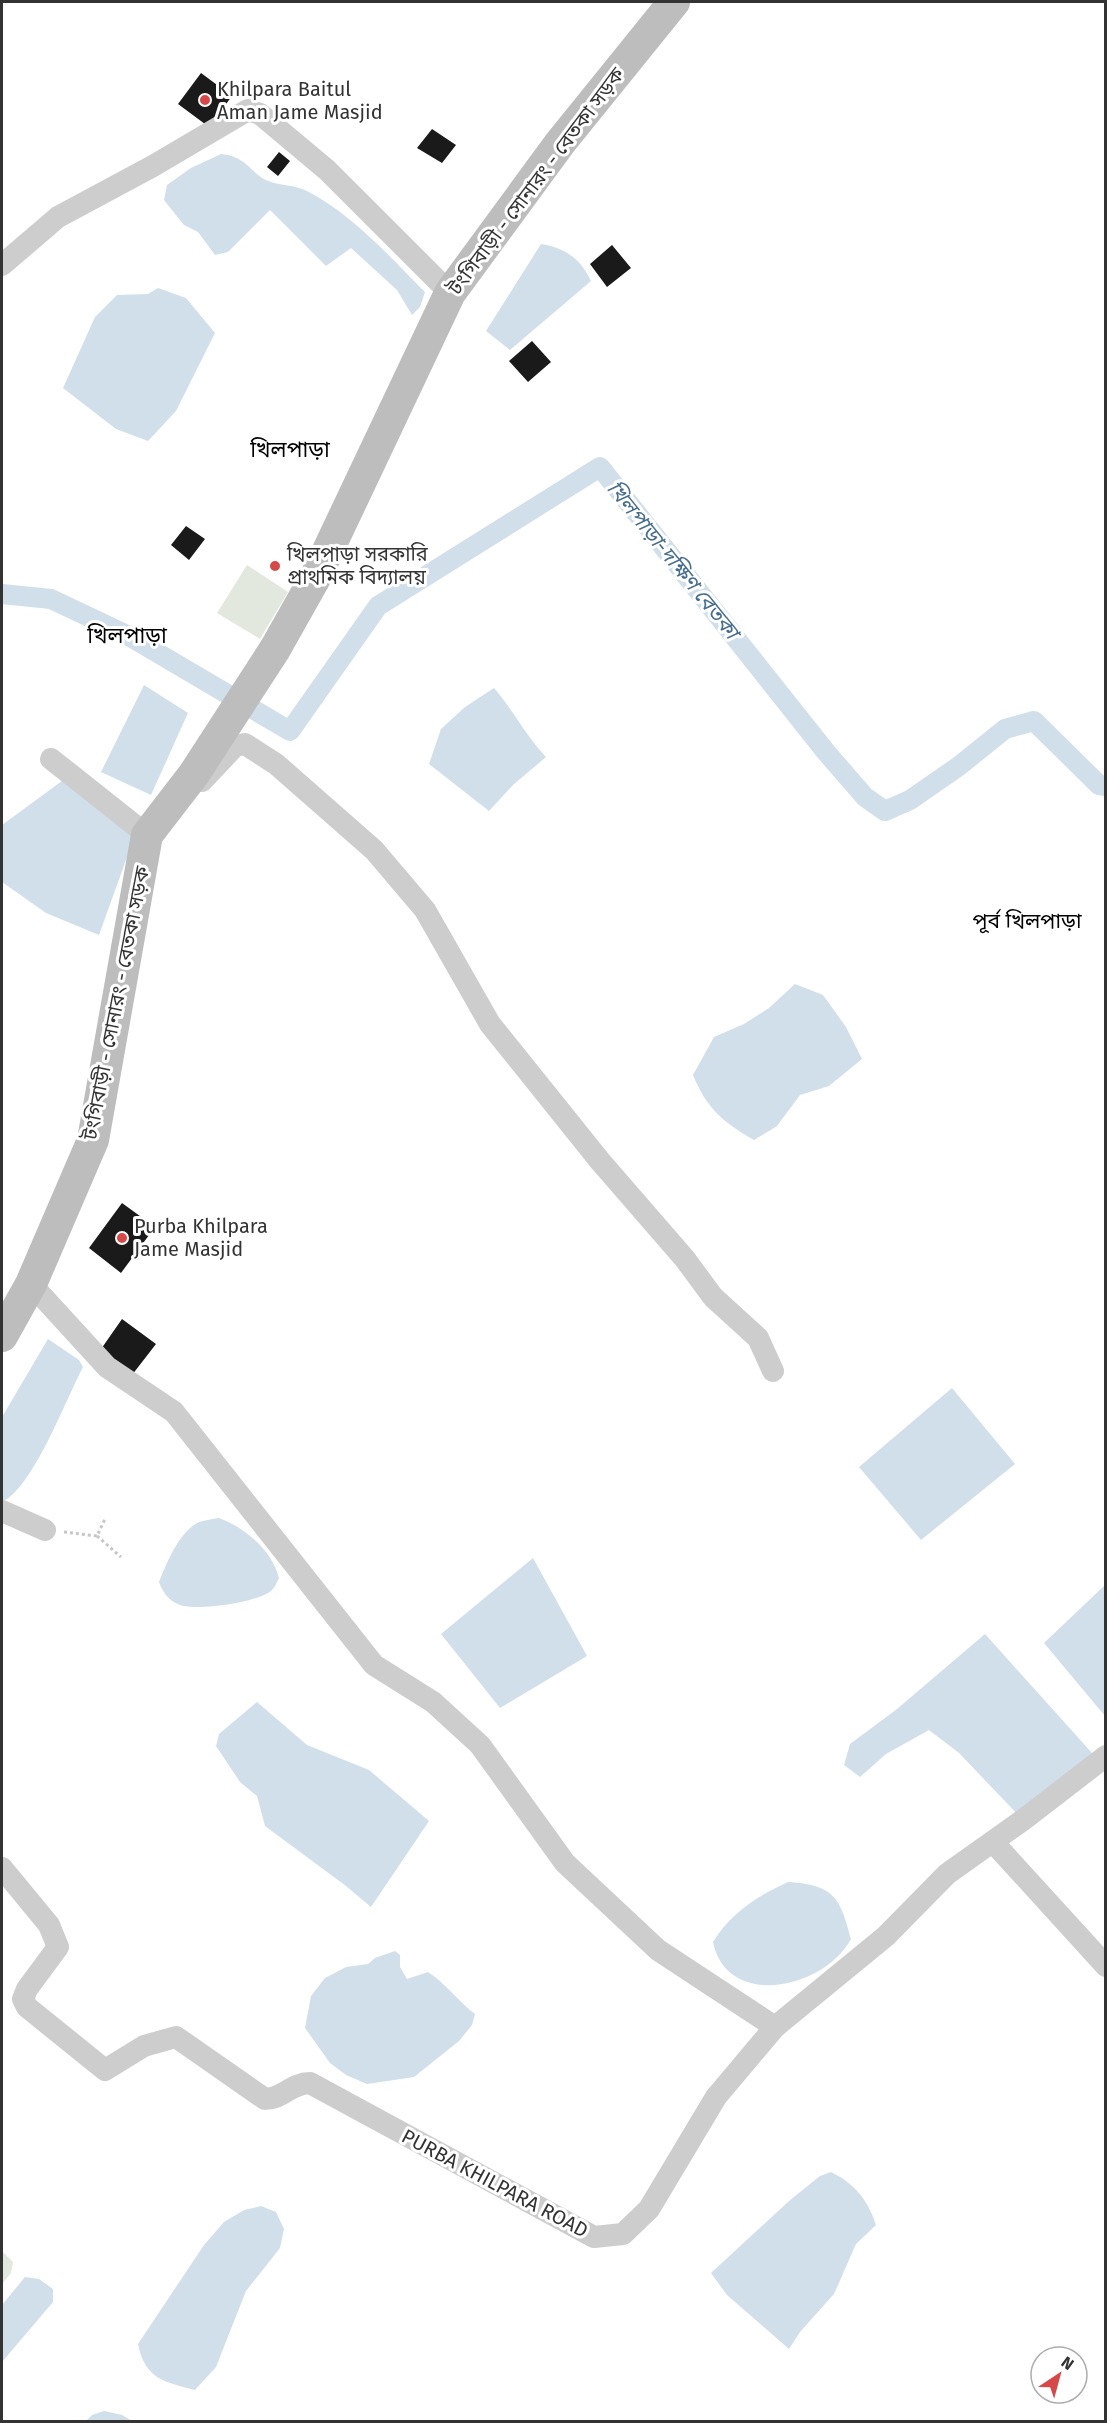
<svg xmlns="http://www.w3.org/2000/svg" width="1107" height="2423" font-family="'Fira Sans','Noto Sans Bengali',sans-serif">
	<rect width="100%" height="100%" fill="#fff"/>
	<path fill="#e2e8dd" d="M247,565L288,592L260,639L217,613Z
		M2,2251L13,2262L11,2273L2,2284Z"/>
	<path fill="#d1dfeb" d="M221,154C250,157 251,176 271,182C283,186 295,185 307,191C352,214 389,256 425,292L420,307L412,315L397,290L351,248L326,266L270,210L228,252L215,255L198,232L184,225L164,200L167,185L191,168Z
		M541,244C565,248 580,258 591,281L510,350L486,331Z
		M158,288L186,298L215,333L176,411L148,441L116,429L63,388L95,317L117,295L148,294Z
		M144,685L188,713L151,795L101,772Z
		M494,688C513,710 526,736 546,757L513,785L489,811L429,764L441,729L465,707Z
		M66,778L135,835L99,935L46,913L2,882V825Z
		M795,984L823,995L846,1027L862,1059L829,1086L800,1095L777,1126L754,1140C723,1122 707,1109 693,1075L714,1037L744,1024L769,1008Z
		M48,1339L79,1360L83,1367C66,1399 33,1488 2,1502V1417Z
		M952,1388L1015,1464L921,1540L859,1467Z
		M219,1518C244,1527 272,1550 279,1578C277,1582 275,1587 272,1590C258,1603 198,1611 180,1605C169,1601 163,1593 159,1582C167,1562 179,1532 199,1522C205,1520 213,1519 219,1518Z
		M533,1558L587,1656L500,1708L441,1634Z
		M1105,1585V1716L1044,1643Z
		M985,1634L1092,1753L1021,1818L959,1753L929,1730L886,1754L860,1777L844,1765L850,1744L897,1709Z
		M257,1702L307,1745L369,1770L429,1821L371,1907L346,1886L265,1826L257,1796L240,1782L216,1746L219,1734Z
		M788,1882C834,1885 840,1897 851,1939C824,1989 727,2010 713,1942C731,1913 757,1896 788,1882Z
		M395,1951L400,1955V1967L407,1979L428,1972C444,1982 459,2002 475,2014L472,2025L459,2041L414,2077L367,2084L346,2075L330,2063L305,2028L311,1996L325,1978L346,1967L368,1964L375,1958Z
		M831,2172C854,2183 868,2200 876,2225L856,2244L834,2294L800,2332L789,2349L727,2295L711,2273L789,2201L820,2176Z
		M261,2206L276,2212L284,2229L280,2248L246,2291L216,2367L195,2390C164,2382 145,2379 138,2344L204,2245L224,2222L244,2210Z
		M25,2277L39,2279L53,2289V2302L2,2362V2305Z
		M104,2411L122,2415L132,2421H86L92,2415Z"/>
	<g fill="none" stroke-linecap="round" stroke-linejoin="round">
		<path stroke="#d1dfeb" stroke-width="20" d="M2,594L51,599L127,635L290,731L378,606L600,467L826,752L865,797L885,811L910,800L959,766L1005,729L1034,721L1099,785L1106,786"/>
	</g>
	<path fill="#1a1a1a" d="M201,73L232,96L209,127L178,104Z
		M432,129L456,145L442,163L417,148Z
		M279,152L290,161L278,176L267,167Z
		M612,245L631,268L607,287L590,264Z
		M532,341L551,362L528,382L509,361Z
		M186,526L205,539L189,560L171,545Z
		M122,1203L155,1227L121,1273L89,1248Z
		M122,1319L156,1344L132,1375L99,1352Z"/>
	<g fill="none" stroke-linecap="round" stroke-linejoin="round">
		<path stroke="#c7c7c7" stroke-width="3" stroke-dasharray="3 3" stroke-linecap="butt" d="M64,1532L97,1536L105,1519
			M97,1536L121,1557"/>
		<path stroke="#cdcdcd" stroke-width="22" d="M2,265L58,217L153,166L248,110L260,114L327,170L450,293
			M51,759L147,835
			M202,781L235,746L245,744L276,764L374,850L425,910L490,1024L600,1161L685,1259L713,1297L758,1338L773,1371
			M31,1284L107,1367L174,1412L374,1665L433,1702L480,1745L565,1863L658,1950L775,2027
			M2,1511L45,1530
			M993,1842L1106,1966
			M2,1868L49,1925L58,1947L27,1989L23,1999L27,2007L105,2070L144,2046L176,2037L265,2099C283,2099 291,2083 310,2083L594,2237L623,2234L649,2209L716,2097L775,2027L886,1936L947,1874L1023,1820L1106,1756"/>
		<path stroke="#bdbdbd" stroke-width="32" d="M2,1336L31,1284L93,1140L147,835L194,774L275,649L315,578L450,293L560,143L674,2"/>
	</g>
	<g fill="#d54949" stroke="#fff" stroke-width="2">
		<circle cx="205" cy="100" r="6"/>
		<circle cx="275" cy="566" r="6"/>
		<circle cx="122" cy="1238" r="6"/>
	</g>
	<g text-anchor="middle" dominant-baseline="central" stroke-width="6" stroke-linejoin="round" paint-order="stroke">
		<g font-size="20" fill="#333" stroke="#fff" text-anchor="start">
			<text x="217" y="89">Khilpara Baitul<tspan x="217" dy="23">Aman Jame Masjid</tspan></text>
			<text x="287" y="554">খিলপাড়া সরকারি<tspan x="287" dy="23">প্রাথমিক বিদ্যালয়</tspan></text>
			<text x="134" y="1226">Purba Khilpara<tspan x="134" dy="23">Jame Masjid</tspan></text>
		</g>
		<g font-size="20" fill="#333" stroke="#fff">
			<text transform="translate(536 181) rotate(-53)">টংগিবাড়ী - সোনারং - বেতকা সড়ক</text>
			<text transform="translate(116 1003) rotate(-79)">টংগিবাড়ী - সোনারং - বেতকা সড়ক</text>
			<text transform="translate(495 2183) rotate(28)">PURBA KHILPARA ROAD</text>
		</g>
		<g font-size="21" font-style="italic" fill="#476d8e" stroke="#fff">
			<text transform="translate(673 560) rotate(51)">খিলপাড়া-দক্ষিণ বেতকা</text>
		</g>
		<g font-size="21" fill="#000" stroke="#fff">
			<text x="1027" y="921">পূর্ব খিলপাড়া</text>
		</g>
		<g font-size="22" fill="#000" stroke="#fff">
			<text x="290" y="449">খিলপাড়া</text>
			<text x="127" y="635">খিলপাড়া</text>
		</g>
	</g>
	<rect width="1107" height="2423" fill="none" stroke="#333333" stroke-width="6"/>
	<g transform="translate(1059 2375) rotate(36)"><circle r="28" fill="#ffffff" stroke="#adadad" stroke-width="1.5"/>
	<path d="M0-4.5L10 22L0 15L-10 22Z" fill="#d54949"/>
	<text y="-9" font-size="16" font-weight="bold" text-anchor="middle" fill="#333333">N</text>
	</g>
</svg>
